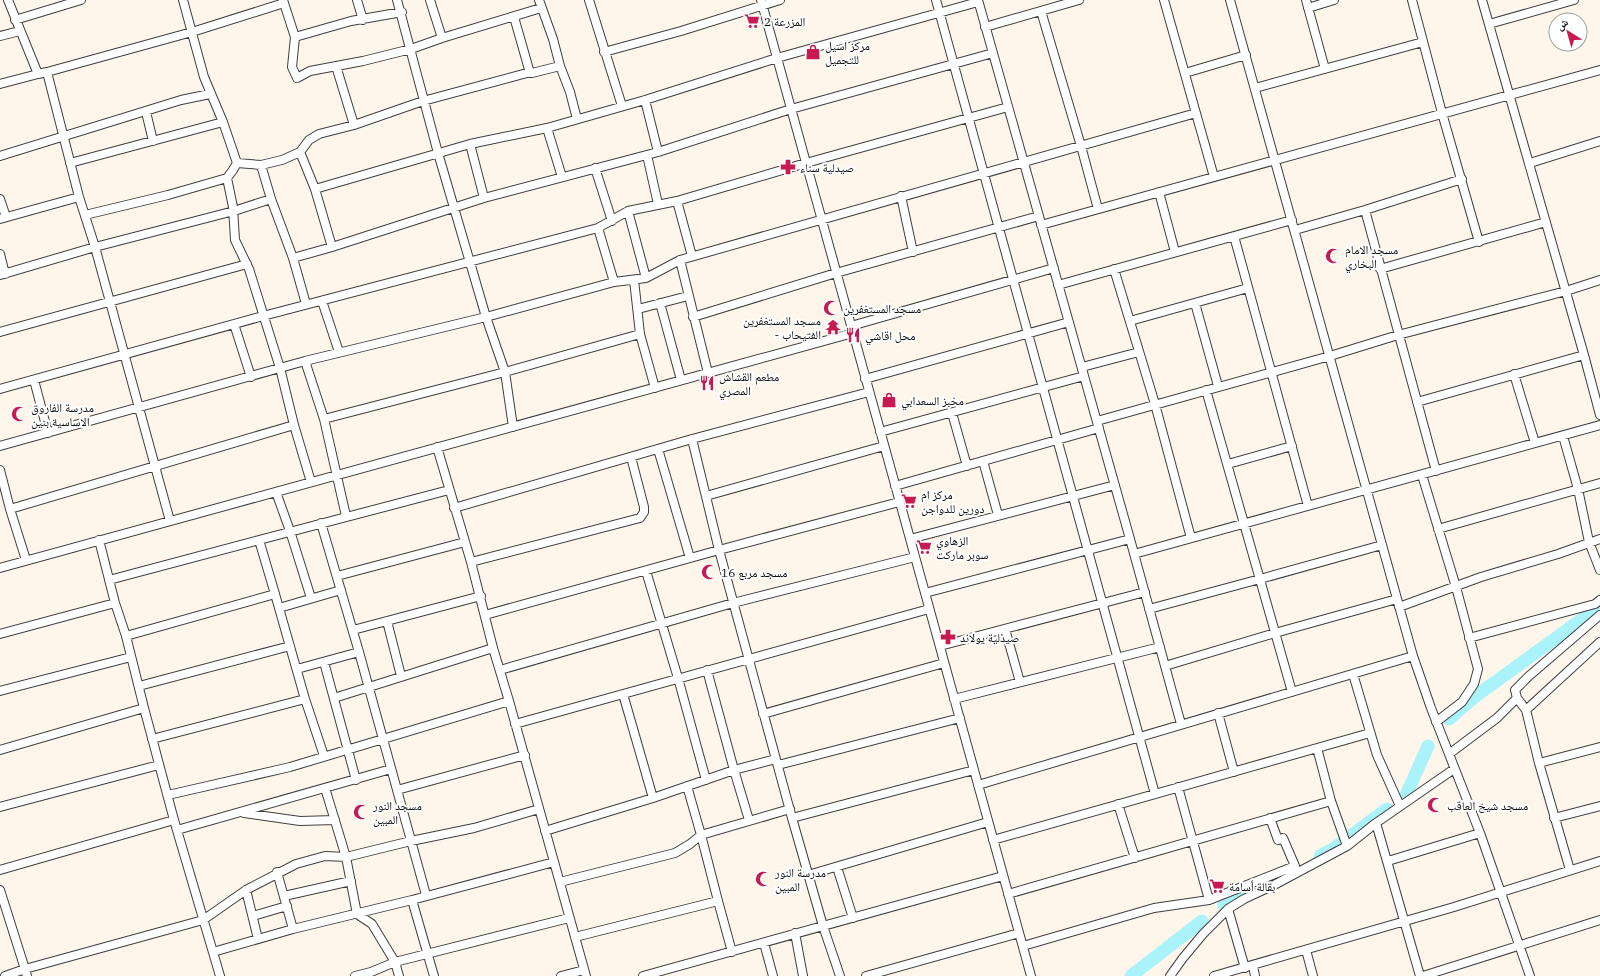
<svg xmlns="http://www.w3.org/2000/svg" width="1600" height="976" font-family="'IBM Plex Serif','Noto Naskh Arabic',serif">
	<rect width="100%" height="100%" fill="#fff6eb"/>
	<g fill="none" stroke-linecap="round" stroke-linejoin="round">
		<path stroke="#abf3fb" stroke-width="13" d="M1449,719L1473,698L1585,617L1600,604
			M1406,795L1428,746
			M1320,856L1333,849L1387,809
			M1224,905L1251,892
			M1131,976L1202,921"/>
		<g stroke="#3f3f3f" stroke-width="10">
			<path id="minor" d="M8,0L38,74L47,72L79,197L95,247L170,521
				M183,0L204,77L223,122L237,163L261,165L282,160L300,152L315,189L332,247
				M283,0L295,37L292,67L297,78L310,71L363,61L411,49L442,38L541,8
				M357,0L363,20
				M397,0L438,153L486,317L505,372L513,427
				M430,0L442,38
				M539,0L553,39L560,66L570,92L577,119
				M589,0L622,106
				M761,0L1031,976
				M936,0L1155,794
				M978,0L1130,539L1181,724
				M1164,0L1214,177
				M1230,0L1413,656L1431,708L1480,833L1530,976
				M1306,0L1325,69
				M1412,0L1442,113L1479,242
				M1482,0L1584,355L1600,415
				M1308,8L1334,0
				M1041,11L1081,146L1098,209
				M514,17L530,73
				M15,20L81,0
				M1489,24L1574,0
				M985,27L1079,0
				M0,36L20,31
				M295,37L351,21L402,12
				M604,52L681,31L780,0
				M336,66L354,125
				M47,72L192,32L284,3
				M1185,73L1246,55
				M0,84L38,74
				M1255,88L1423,42
				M645,100L658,152
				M146,112L153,141
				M547,128L562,177
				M470,144L484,198
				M300,152L309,140L319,134L354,125L423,101L527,73H532L560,66
				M647,155L658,204
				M0,156L181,100L210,94
				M70,163L223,122
				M1530,163L1600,141
				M261,165L271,199L293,258L306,304
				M595,168L612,221
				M227,178L233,170L237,163
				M315,189L470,144L547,128L645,100L777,58L978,2
				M1159,192L1175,252
				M901,196L913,252
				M0,199L6,217
				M677,201L692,256
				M1365,210L1436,471
				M628,211L646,278
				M85,215L168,195L227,178L233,207L235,240L249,269L280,368L294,425L311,482
				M0,219L79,197
				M1041,225L1600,70
				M598,228L614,282
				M1295,230L1365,210L1462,179
				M1234,236L1308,506
				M0,254L5,274
				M293,258L332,247L484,198L658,152L791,109L993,53
				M680,260L708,373
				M1114,269L1155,404L1191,538
				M1380,269L1546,222
				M0,275L95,247L234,211L271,199
				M634,280L640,334L655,388
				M1058,285L1292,220
				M322,301L339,352
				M660,303L681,380
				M1195,303L1218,386
				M638,309L688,296
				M693,317L836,273L1039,216
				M1130,321L1248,288
				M234,324L251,377
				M851,326L1054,268
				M0,332L247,264
				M305,361L324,419L346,516
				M1082,367L1139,352
				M1514,374L1535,443
				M865,379L1069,322
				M34,380L48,433
				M0,389L263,316L598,228L628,211L677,201L806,163L1008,107
				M1206,390L1292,692
				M1417,402L1584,355
				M952,413L967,466
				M324,419L505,372L640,334
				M1097,421L1330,356L1398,335L1566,291L1600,280
				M880,432L1084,376
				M1563,436L1578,489L1589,542L1600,570
				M692,439L719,550L792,818
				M0,446L305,361L486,317L614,282L646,278L680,260L1196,113
				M437,447L471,562L493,648L509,701L586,976
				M658,449L690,558
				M983,461L998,515
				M1228,464L1292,446
				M0,470L10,509L26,560
				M1422,475L1456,587L1478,669L1474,684L1462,702L1436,722
				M895,486L1099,428
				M276,492L290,531L311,598
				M706,496L884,446
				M454,508L692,439L869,392
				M10,509L294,425
				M321,523L359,652L426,895
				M1438,529L1600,483
				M910,539L1115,485
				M99,540L115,603L126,636L144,708L174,820L220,976
				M259,540L449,490
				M1134,554L1600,425
				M471,562L640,518L644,512V507L631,457
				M0,568L853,333
				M646,571L678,678L706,780
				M337,576L465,542
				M109,580L259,540L275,594L126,636
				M925,593L1130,539
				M1399,607L1481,577L1558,554L1600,539
				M279,608L341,590
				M1149,609L1260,579L1382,545
				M485,615L719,550L899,502
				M387,621L401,676
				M1005,629L1020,682
				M353,630L481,596
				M0,634L115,603
				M1469,638L1595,604L1600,600
				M940,646L1145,592
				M324,662L356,780
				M1165,666L1275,633L1397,599
				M297,669L359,652
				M500,670L733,603L915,557
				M707,670L734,770L749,820
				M1353,674L1377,755L1400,806
				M139,686L290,646
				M0,691L131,657
				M623,694L653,798
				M334,698L493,648
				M305,699L324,756
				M954,699L1160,647
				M1526,710L1600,642
				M1218,713L1234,772
				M763,714L944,663
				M515,724L929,609
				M152,739L305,699L275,594
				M1317,748L1331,801L1347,846
				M0,750L144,708
				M1449,754L1497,718L1517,698
				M1539,763L1600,747
				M778,765L960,718
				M978,785L1413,656
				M687,786L701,835L790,809
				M1178,787L1209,900
				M325,788L346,857L357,914L372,924L395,962L569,918
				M397,790L525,755
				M168,795L290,767L509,701
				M1118,804L1135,858
				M0,807L159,765
				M244,813L300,821L335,820
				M1554,818L1600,806
				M1376,823L1420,976
				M177,830L391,769
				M545,831L653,798L734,770L776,759
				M993,840L1370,733
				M1388,861L1480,833
				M837,867L853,918
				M0,870L174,820
				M1570,870L1539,763L1526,710L1517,698L1515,690L1529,676L1600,615
				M277,872L293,929
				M808,875L988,822
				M560,882L675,853L690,844L701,835L718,901
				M0,890L25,969L5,976
				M246,890L258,939
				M1008,894L1331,801
				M284,896L351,881
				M412,900L434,976
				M1228,909L1245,968
				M253,916L287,906
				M795,933L803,976
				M575,937L718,901L732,952
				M764,943L773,976
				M1023,946L1154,908L1209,900L1295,866L1283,838L1278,840L1270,818
				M1306,950L1313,976
				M213,952L293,929L412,900L554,862
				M1253,966L1255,976
				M27,976L25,969L203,920L246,890L296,864L325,856L346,857L411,841L474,828L539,809
				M355,976L371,972L395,962L399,976
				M561,976L584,970
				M643,976L1003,876
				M840,976L823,926L792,818L974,770
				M866,976L1019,933
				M1170,976L1183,958L1203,934L1228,909L1244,899L1274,885L1347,846L1376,823L1454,769
				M1214,976L1454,907L1600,861
				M1423,976L1600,920"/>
		</g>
		<use href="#minor" stroke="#fff" stroke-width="8"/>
	</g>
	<defs>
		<g id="supermarket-bare" transform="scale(1.2)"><path d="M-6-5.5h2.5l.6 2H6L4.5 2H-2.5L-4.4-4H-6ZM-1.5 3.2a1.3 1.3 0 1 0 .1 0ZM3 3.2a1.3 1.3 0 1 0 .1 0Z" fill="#c61a51" stroke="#fff" stroke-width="2.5" paint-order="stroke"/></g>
		<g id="shop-bare" transform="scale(1.2)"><path d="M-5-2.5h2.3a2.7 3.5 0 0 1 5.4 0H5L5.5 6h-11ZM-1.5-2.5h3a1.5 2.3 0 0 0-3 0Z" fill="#c61a51" stroke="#fff" stroke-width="2.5" paint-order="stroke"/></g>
		<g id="pharmacy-bare" transform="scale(1.2)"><path d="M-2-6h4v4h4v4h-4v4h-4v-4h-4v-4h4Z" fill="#c61a51" stroke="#fff" stroke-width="2.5" paint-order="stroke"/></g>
		<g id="mosque-bare" transform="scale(1.2)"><path d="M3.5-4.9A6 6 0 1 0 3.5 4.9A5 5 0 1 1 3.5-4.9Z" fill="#c61a51" stroke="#fff" stroke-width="2.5" paint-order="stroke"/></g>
		<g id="temple-bare" transform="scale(1.2)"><path d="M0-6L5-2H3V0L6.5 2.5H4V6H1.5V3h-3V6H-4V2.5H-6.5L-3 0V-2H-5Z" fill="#c61a51" stroke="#fff" stroke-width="2.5" paint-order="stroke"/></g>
		<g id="restaurant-bare" transform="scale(1.2)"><path d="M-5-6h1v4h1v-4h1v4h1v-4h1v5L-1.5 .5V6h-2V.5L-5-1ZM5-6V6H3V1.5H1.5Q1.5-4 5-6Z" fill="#c61a51" stroke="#fff" stroke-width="2.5" paint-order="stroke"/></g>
	</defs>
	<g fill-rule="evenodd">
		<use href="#supermarket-bare" x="752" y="21"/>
		<use href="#shop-bare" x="813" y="52"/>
		<use href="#pharmacy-bare" x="788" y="167"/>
		<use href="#mosque-bare" x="1333" y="256"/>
		<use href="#mosque-bare" x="831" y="308"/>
		<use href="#temple-bare" x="833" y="327"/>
		<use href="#restaurant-bare" x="853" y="335"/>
		<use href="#restaurant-bare" x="707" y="383"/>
		<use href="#shop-bare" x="889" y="400"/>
		<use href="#mosque-bare" x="19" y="414"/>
		<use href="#supermarket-bare" x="909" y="501"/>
		<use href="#supermarket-bare" x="924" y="547"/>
		<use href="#mosque-bare" x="709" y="572"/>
		<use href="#pharmacy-bare" x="948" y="637"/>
		<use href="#mosque-bare" x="1435" y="805"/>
		<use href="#mosque-bare" x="361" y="812"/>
		<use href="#mosque-bare" x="763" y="879"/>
		<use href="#supermarket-bare" x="1217" y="886"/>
	</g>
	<g text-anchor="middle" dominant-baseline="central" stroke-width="4" stroke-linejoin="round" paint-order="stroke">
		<g font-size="12" fill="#0c0c0c" stroke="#fff" text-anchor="start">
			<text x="764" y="21">المزرعة 2</text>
			<text x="825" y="45">مركز اسيل<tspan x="825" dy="14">للتجميل</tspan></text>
			<text x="800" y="167">صيدلية سناء</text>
			<text x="1345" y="249">مسجد الامام<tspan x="1345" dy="14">البخاري</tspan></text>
			<text x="843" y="308">مسجد المستغفرين</text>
			<text x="821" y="320" text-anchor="end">مسجد المستغفرين<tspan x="821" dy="14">- الفتيحاب</tspan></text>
			<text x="865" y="335">محل اقاشي</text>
			<text x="719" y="376">مطعم القشاش<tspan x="719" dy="14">المصري</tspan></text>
			<text x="901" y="400">مخبز السعدابي</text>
			<text x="31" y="407">مدرسة الفاروق<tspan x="31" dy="14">الاساسية بنين</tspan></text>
			<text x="921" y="494">مركز ام<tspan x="921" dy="14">دورين للدواجن</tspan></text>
			<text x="936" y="540">الزهاوي<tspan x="936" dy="14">سوبر ماركت</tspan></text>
			<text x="721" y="572">مسجد مربع 16</text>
			<text x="960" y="637">صيدلية يولاند</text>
			<text x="373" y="805">مسجد النور<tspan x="373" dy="14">المبين</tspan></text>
			<text x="1447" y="805">مسجد شيخ العاقب</text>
			<text x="775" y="872">مدرسة النور<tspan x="775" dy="14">المبين</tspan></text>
			<text x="1229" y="886">بقالة أسامة</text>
		</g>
	</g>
	<g transform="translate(1568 32) rotate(323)"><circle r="19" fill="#ffffff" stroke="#9e9e9e"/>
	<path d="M0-3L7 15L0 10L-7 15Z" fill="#c61a51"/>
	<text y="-6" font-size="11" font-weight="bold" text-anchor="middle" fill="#0c0c0c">ش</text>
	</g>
</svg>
